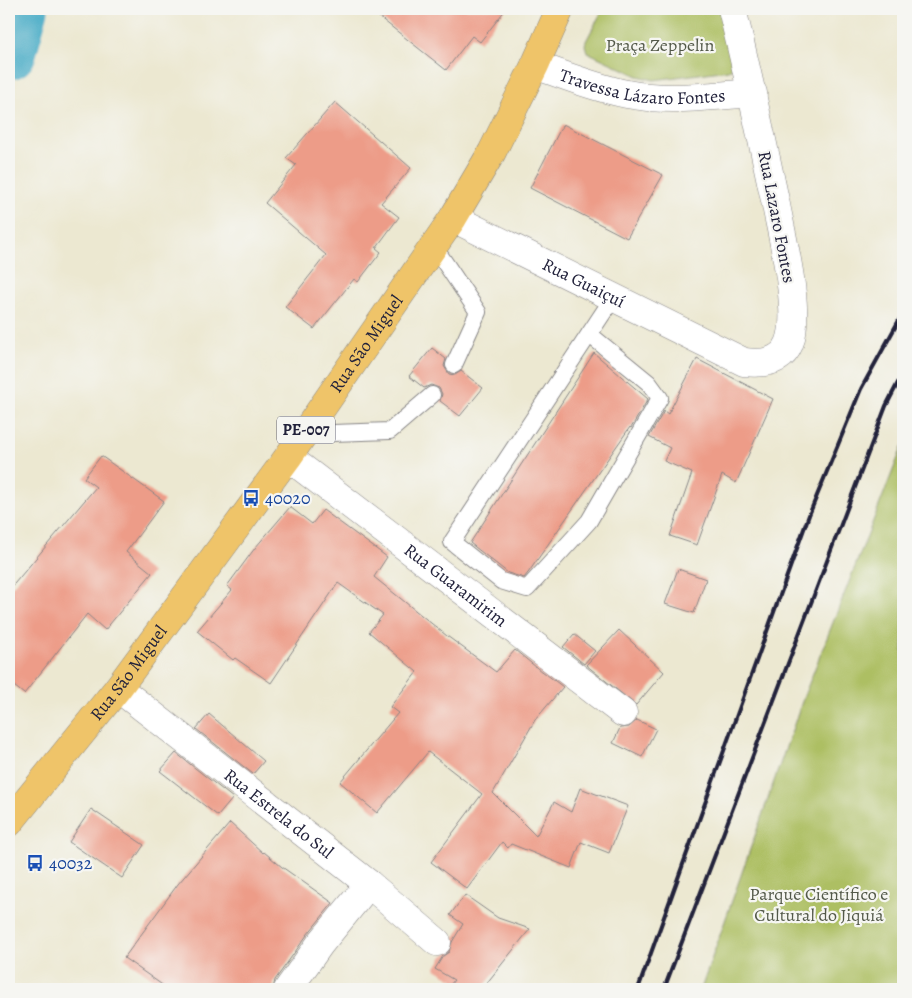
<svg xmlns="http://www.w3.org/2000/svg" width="912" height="998" font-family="Alegreya,serif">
	<rect width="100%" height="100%" fill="#f6f6f2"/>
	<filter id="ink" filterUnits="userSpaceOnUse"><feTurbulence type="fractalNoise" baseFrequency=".02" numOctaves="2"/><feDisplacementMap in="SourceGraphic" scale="10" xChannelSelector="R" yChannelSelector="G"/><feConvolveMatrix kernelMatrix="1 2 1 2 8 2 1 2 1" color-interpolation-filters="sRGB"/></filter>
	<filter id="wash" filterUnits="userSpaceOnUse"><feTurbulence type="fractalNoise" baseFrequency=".0096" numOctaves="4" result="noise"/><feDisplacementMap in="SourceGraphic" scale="20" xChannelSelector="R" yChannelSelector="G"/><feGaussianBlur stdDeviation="1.12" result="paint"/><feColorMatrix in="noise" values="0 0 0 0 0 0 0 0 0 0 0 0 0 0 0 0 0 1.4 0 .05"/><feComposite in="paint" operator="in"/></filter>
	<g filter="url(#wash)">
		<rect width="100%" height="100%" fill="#ece8d1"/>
		<path fill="#adbf63" stroke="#68704f" d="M603,9H723L733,67L729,70L654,80L638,76L587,52L585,45L586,41Z
			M903,445V989H701L804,696Z"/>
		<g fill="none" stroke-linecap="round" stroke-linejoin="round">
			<path stroke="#47abc6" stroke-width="55" d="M9,52L21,9"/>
		</g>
		<g id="blocks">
			<path fill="#ed9c88" d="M369,9H506L480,42L472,36L446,70Z
				M335,102L411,168L381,203L399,217L376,248L381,252L358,282L354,279L314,329L285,307L326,255L265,203L296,165L286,158Z
				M563,124L663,175L627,238L530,188Z
				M432,348L446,359L444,366L449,374L455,375L461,371L483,388L460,416L440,401L442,394L439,388L431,385L424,388L409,376Z
				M594,353L648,399L631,428L630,427L528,573L524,578L508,573L470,543Z
				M697,359L773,399L736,483L722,475L697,545L670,536L692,473L664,461L670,448L649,437L664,411L668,414Z
				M101,456L164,501L126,552L152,573L105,630L87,614L24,694L9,682V590L96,487L84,478Z
				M290,507L312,524L323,510L387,557L374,577L447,636L496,672L515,650L542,672V671L563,687L535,720L493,793L536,836L554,802L571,812L580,788L628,806L609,853L581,842L571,868L511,844L508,848L502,842L467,889L431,862L482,794L428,752L377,813L340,782L398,713L390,707L417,672L369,632L383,615L338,583L271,683L235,658L233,660L197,631L232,590L227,586L255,548Z
				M678,569L706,579L694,613L665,604Z
				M619,630L664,672L636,705L586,665Z
				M574,634L595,651L584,664L563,647Z
				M209,714L264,761L253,774L196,729Z
				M637,720L656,729L642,757L613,743L620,728L629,727Z
				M176,753L233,798L218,816L160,771Z
				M91,809L144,845L122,878L69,842Z
				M230,823L263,853L264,852L282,867L333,903L307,935L275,980L273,989H168L124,958L178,884Z
				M465,895L498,918L530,929L482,989H447L454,980L435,969L443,956L449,952L452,942L463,924L450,915Z"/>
		</g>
	</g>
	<g filter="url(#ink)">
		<use href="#blocks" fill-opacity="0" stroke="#878586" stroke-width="1"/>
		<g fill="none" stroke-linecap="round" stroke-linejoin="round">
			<g stroke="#878586" stroke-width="18">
				<path id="lane" d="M433,245L478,312L454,365
					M589,334L649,383L660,398L589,521L527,589L501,581L452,542L613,298
					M304,434L390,431L432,395"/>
			</g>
			<g stroke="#878586" stroke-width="29">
				<g id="street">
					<path id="s1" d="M535,65C566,76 596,88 627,94C668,102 711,96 753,93"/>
					<path id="s2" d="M453,218L744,362C762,364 781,363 789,344C802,315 782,236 776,205C762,139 748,74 732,9"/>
					<path id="s3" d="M288,457L623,713"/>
					<path id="s4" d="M118,688L369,884L437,942"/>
					<path d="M288,989L320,944L369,884"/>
				</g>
			</g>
			<g stroke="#878586" stroke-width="29">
				<g id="primary">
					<path id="s5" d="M9,823L118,688L288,457L453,218L492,152L535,65L560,9"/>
				</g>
			</g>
			<use href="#lane" stroke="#fff" stroke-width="16"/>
			<use href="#street" stroke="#fff" stroke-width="28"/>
			<use href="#primary" stroke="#efc469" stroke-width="28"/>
			<path stroke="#22223b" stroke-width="4" d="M638,989L809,515L861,389L903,313
				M664,989L886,406L903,373"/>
		</g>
	</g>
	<defs>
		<g id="bus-bare" transform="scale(1.35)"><path d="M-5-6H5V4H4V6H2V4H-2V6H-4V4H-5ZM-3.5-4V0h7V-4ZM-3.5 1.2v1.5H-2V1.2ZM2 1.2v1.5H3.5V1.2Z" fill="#1a4fb4" stroke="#f6f6f2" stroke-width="2.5" paint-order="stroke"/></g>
	</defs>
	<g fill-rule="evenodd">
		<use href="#bus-bare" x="251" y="498"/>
		<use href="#bus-bare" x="35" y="863"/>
	</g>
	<g text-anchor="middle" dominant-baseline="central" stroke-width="4.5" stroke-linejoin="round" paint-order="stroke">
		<rect fill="#f6f6f2" stroke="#626272" stroke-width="1" x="277" y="416.5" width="58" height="27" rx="4"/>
		<g font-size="16" font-weight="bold" fill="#22223b">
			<text x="306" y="430">PE-007</text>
		</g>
		<g font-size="18" fill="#535949" stroke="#f6f6f2">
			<text x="660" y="45">Praça Zeppelin</text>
			<text x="819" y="894">Parque Científico e<tspan x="819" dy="21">Cultural do Jiquiá</tspan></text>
		</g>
		<g font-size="18" fill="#22223b" stroke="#f6f6f2">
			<text stroke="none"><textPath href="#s1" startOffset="111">Travessa Lázaro Fontes</textPath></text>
			<text transform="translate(777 217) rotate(79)">Rua Lazaro Fontes</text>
			<text stroke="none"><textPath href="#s2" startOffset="146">Rua Guaiçuí</textPath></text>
			<text stroke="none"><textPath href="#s5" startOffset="598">Rua São Miguel</textPath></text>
			<text stroke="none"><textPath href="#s3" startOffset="211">Rua Guaramirim</textPath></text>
			<text stroke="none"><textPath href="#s5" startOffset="192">Rua São Miguel</textPath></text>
			<text stroke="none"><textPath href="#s4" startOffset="204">Rua Estrela do Sul</textPath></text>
		</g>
		<g font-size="18" fill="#164399" stroke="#f6f6f2" text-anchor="start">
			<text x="265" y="498">40020</text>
			<text x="49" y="863">40032</text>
		</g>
	</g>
	<rect width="912" height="998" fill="none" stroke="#f6f6f2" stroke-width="30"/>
</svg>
